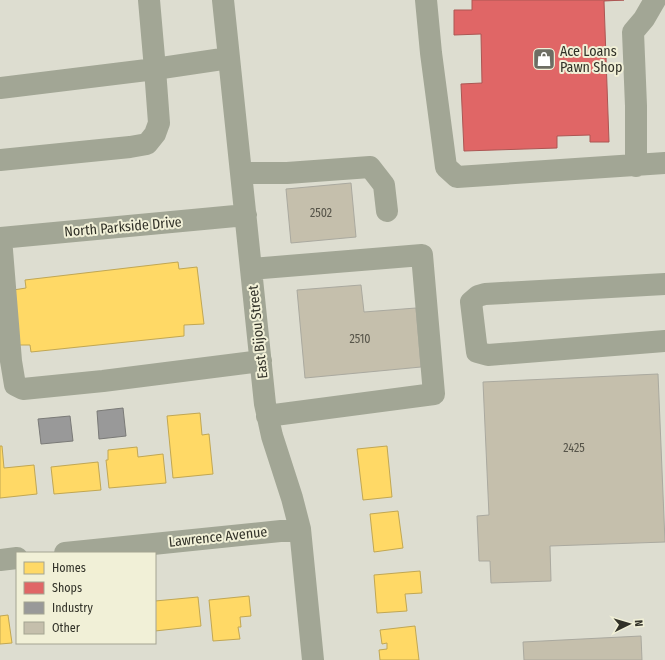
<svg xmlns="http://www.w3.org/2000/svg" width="665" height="660" font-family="'Fira Sans Condensed',sans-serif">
	<rect width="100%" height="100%" fill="#ddddd0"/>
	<path fill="#ffd966" stroke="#c1a753" d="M178,262L179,269L197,267L204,324L184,325V336L31,352L30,345H13L7,291L26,288L25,280Z
		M200,413L202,435L209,434L213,474L173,478L167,416Z
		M0,446H2L4,468L34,465L37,494L0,498Z
		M387,446L392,497L363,500L357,449Z
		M137,447L138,457L163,454L166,483L109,488L106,460H108V450Z
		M98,462L101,490L54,494L51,467Z
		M398,511L403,548L374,552L370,514Z
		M420,571L422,593L405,594L407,611L377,613L374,575Z
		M249,596L251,616L240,617L241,627H238L240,639L213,641L209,600Z
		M198,597L201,626L155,631V601Z
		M8,615L12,643L0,644V616Z
		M415,626L419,660H380L379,650L387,649V643L382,644L380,630Z"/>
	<path fill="#e06666" stroke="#ac5653" d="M472,0H624L604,1L609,142H590V135L557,136V148L464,151L461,84L482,83L481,34L454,35V10H472Z"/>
	<path fill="#999" stroke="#7a7a77" d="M123,408L126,436L99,439L97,411Z
		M70,416L73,441L41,444L38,419Z"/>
	<path fill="#c5bfac" stroke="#aaa99f" d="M351,183L356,237L291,243L286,189Z
		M361,285L364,312L416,308L421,367L305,378L297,290Z
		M658,374L665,542L550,546L551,581L491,583L490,561H479L477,516L489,515L483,382Z
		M641,636L642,660H524L523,642Z"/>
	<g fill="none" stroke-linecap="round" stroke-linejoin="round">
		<path stroke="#a2a695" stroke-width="22" d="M223,0L265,404L272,436L292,498L300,529L313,660
			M426,0L431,53L446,167L457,177L665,163
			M0,88L155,69L149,0
			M0,160L130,147L147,144L155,134L159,123L155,69L229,58
			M636,166V106L633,32L644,19L655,0
			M241,173H287L370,167L384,185L387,211
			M0,238L246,215
			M1,238L11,361L15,385L23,389L103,381L261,361
			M251,269L422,255L434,394L267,416
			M665,284L485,294L478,296L471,302L477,352L488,355L665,341
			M65,553L300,529
			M0,560L17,558"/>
	</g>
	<defs>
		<g id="shop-square" transform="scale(1.15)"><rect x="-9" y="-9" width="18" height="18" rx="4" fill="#6d6d63" stroke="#f1f0d7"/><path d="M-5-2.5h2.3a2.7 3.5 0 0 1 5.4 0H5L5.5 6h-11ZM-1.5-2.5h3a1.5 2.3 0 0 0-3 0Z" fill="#fff"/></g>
	</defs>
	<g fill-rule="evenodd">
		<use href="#shop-square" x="544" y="59"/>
	</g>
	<g text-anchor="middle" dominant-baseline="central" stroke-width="4" stroke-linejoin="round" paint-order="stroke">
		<g font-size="12" fill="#565449">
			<text x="321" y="213">2502</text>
			<text x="360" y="339">2510</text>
			<text x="574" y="448">2425</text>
		</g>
		<g font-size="14" fill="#313128" stroke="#f1f0d7" text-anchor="start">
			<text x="560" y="51">Ace Loans<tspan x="560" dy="16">Pawn Shop</tspan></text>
		</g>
		<g font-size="14" fill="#313128" stroke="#f1f0d7">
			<text transform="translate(123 227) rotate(-5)">North Parkside Drive</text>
			<text transform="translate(258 332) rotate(-96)">East Bijou Street</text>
			<text transform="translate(218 537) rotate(-6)">Lawrence Avenue</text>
		</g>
	</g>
	<rect x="16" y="552" width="140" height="92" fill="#f1f0d7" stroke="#a4a491"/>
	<rect x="24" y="562" width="20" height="12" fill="#ffd966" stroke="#a4a491"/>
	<text x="52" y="572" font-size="12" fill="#313128">Homes</text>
	<rect x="24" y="582" width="20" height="12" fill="#e06666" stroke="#a4a491"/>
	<text x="52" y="592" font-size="12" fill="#313128">Shops</text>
	<rect x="24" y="602" width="20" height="12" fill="#999999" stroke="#a4a491"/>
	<text x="52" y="612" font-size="12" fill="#313128">Industry</text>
	<rect x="24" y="622" width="20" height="12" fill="#c5bfac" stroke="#a4a491"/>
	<text x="52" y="632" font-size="12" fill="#313128">Other</text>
	<g transform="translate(629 624) rotate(85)" stroke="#f1f0d7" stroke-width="3" paint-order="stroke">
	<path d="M0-3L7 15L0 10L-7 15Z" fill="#313128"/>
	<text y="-6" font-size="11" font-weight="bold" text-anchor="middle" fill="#313128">N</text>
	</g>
</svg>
